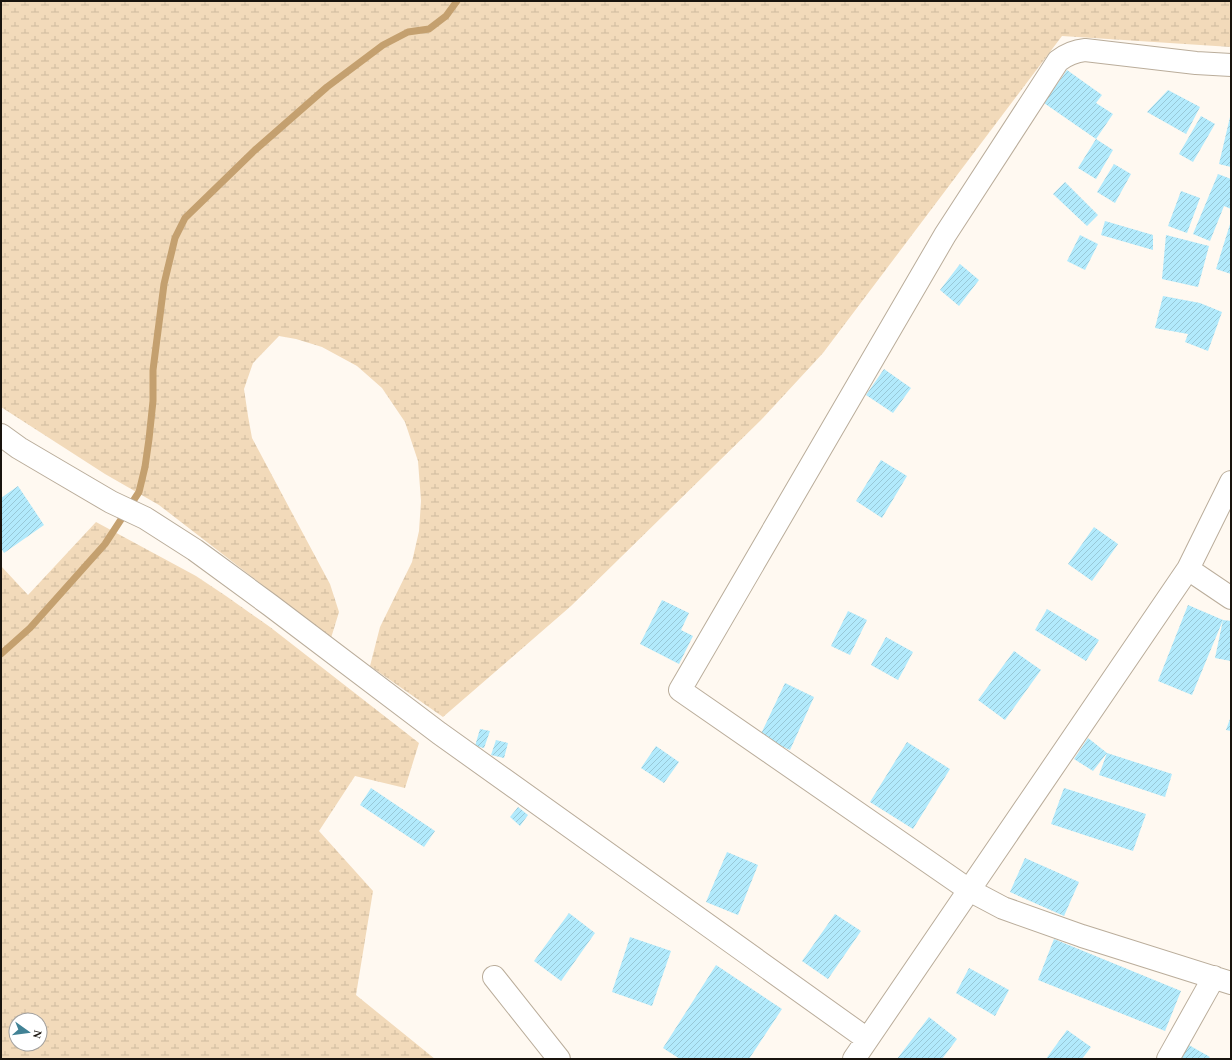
<svg xmlns="http://www.w3.org/2000/svg" width="1232" height="1060" font-family="Georgia,serif">
	<defs>
		<pattern id="wetland-marsh" width="20" height="14" patternUnits="userSpaceOnUse"><rect width="20" height="14" fill="#f2daba"/><path d="M1 5h8M5 5V1M11 12h8M15 12V8" fill="none" stroke="#cfba9f"/></pattern>
		<pattern id="building-hatch" width="6" height="6" patternUnits="userSpaceOnUse"><rect width="6" height="6" fill="#b2eafc"/><path d="M-1 1l2-2M0 6l6-6M5 7l2-2" fill="none" stroke="#98c8d7"/></pattern>
	</defs>
	<rect width="100%" height="100%" fill="#fff9f1"/>
	<path fill="url(#wetland-marsh)" fill-rule="evenodd" d="M1,1H1231V47L1062,36L823,353L761,420L571,606L443,717L370,666L380,627L412,562L419,531L421,501L418,461L405,422L382,388L357,366L322,347L296,339L279,336L253,363L244,389L248,416L252,438L330,584L339,612L331,638L159,505L105,474L1,407Z
		M96,522L196,576L226,596L270,627L419,743L405,788L355,776L319,831L373,891L356,995L435,1059H1V566L28,595ZM16,1020H40V1044H16Z"/>
	<g fill="none" stroke-linecap="round" stroke-linejoin="round">
		<path stroke="#c4a06f" stroke-width="7" d="M1,654L30,628L105,544L139,492L145,467L149,439L153,401V370L164,284L175,238L185,218L255,150L327,87L383,45L408,32L429,29L446,16L457,1"/>
	</g>
	<path fill="url(#building-hatch)" d="M1067,70L1102,95L1096,103L1113,114L1096,139L1113,150L1096,179L1078,168L1096,139L1044,103Z
		M1168,90L1200,107L1186,134L1147,112Z
		M1201,116L1215,124L1193,162L1179,154Z
		M1230,117L1231,118V167L1219,164Z
		M1114,164L1131,174L1115,203L1097,192Z
		M1218,174L1231,179V209L1224,206L1210,241L1193,234Z
		M1065,182L1098,215L1087,226L1053,194Z
		M1181,191L1200,198L1187,233L1168,226Z
		M1105,221L1153,235V250L1101,235Z
		M1231,221V274L1216,269Z
		M1080,235L1098,244L1085,270L1067,261Z
		M1166,235L1209,246L1198,287L1162,279Z
		M960,264L979,280L959,306L940,290Z
		M1163,296L1200,303L1222,312L1208,351L1185,342L1188,334L1155,328Z
		M884,369L911,388L893,413L866,395Z
		M881,460L907,476L882,518L856,501Z
		M18,486L44,525L4,553L1,548V498Z
		M1094,527L1118,544L1092,581L1068,564Z
		M662,600L689,613L681,630L693,636L679,664L640,644Z
		M1188,605L1223,620L1192,695L1158,681Z
		M1047,609L1099,640L1086,661L1035,630Z
		M848,611L867,620L850,655L831,646Z
		M1223,620L1231,621V661L1215,658Z
		M886,637L913,652L898,680L871,665Z
		M1014,651L1041,670L1005,720L978,700Z
		M785,683L814,697L790,750L760,736Z
		M1231,716V731L1226,730Z
		M480,729L490,731L484,748L475,746Z
		M1088,738L1107,753L1093,771L1074,759Z
		M496,740L508,743L504,758L491,755Z
		M907,742L950,769L913,829L870,802Z
		M656,746L679,762L664,783L641,768Z
		M1107,753L1172,774L1165,797L1099,775Z
		M371,788L435,831L424,847L360,805Z
		M1064,788L1146,814L1133,851L1051,824Z
		M518,807L528,815L520,826L510,817Z
		M727,852L758,865L738,915L706,902Z
		M1025,858L1079,882L1064,916L1010,892Z
		M569,913L595,933L561,981L534,961Z
		M835,914L861,931L828,979L802,961Z
		M630,937L671,951L652,1006L612,992Z
		M1054,939L1181,991L1165,1031L1038,980Z
		M716,965L782,1009L749,1059H680L663,1048Z
		M969,968L1009,990L995,1016L956,993Z
		M929,1017L957,1039L942,1059H897Z
		M1067,1030L1091,1047L1082,1059H1046Z
		M1187,1044L1210,1057L1208,1059H1179Z"/>
	<g fill="none" stroke-linecap="round" stroke-linejoin="round">
		<g stroke="#baad9b" stroke-width="24">
			<path id="minor" d="M1231,65L1196,63L1085,50C1074,51 1067,54 1058,61L945,235L680,690L969,890L1003,908L1082,936L1231,983
				M1,435L19,448L53,468L111,502L145,518L195,550L270,605L439,733L867,1039
				M1188,569L1231,598
				M494,977L559,1059
				M854,1059L1188,569L1231,482
				M1168,1059L1214,977"/>
		</g>
		<use href="#minor" stroke="#fff" stroke-width="22"/>
	</g>
	<rect width="1232" height="1060" fill="none" stroke="#19140e" stroke-width="4"/>
	<g transform="translate(28 1032) rotate(104)"><circle r="19" fill="#ffffff" stroke="#a3a19f"/>
	<path d="M0-3L7 15L0 10L-7 15Z" fill="#418295"/>
	<text y="-6" font-size="11" font-weight="bold" text-anchor="middle" fill="#19140e">N</text>
	</g>
</svg>
